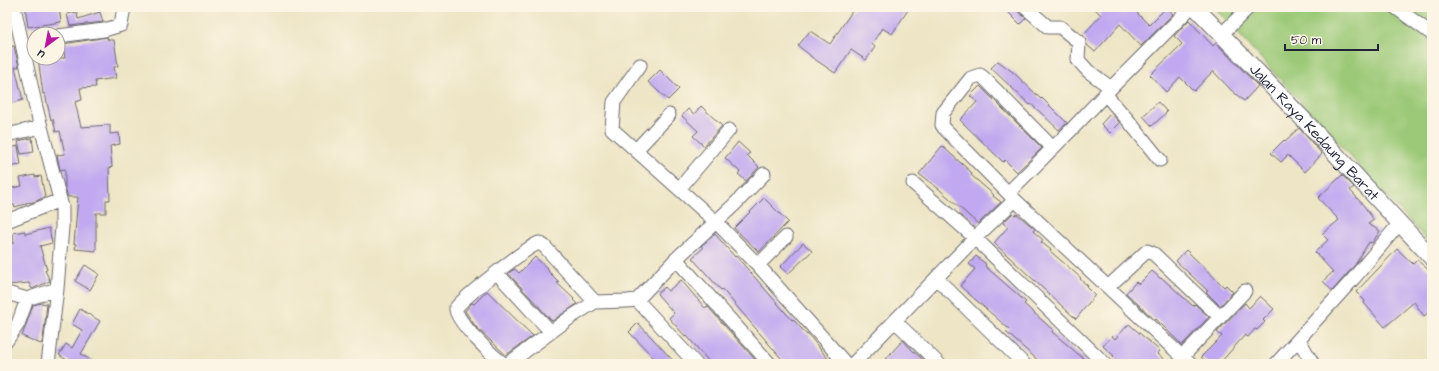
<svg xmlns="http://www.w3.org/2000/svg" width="1439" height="371" font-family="'Architects Daughter',sans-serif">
	<rect width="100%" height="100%" fill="#fcf5e5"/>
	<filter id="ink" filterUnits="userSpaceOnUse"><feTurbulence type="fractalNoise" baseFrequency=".025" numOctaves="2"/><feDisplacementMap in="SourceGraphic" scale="8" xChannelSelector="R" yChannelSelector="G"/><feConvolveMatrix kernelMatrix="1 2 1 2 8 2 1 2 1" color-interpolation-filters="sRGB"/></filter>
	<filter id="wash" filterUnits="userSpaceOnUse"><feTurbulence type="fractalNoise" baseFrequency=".012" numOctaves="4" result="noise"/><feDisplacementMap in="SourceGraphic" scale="16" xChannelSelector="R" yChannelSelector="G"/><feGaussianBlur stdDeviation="0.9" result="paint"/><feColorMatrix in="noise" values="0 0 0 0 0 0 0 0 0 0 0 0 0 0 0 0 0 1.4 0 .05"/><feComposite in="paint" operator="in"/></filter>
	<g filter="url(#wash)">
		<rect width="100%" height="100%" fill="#eee5c6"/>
		<path fill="#9bc977" stroke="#5e7659" d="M1214,7H1432V246Z"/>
		<g id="blocks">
			<path fill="#c1a8f0" d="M25,7H59L61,22L28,27Z
				M855,7H910L892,34L882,28L872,44L875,47L866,60L851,50L835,73L810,56V55L798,46L810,31L830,44Z
				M1003,7H1017L1019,13L1026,18L1020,24Z
				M1093,7H1131L1149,25L1167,7L1173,14L1141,46L1120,24L1095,52L1087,45L1086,39L1083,35L1101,15Z
				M77,12L78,19L100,12L103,22L70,26L67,14Z
				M1189,20L1213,46L1216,43L1258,86L1244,101L1231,90L1213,71L1194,91L1180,77L1166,92L1150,75L1182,44L1174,36Z
				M107,37L108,40H114L118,66L114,67L116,78L95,81L96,87L80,88L82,100L75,102L81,127L110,125V134L119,133L120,144L110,146L112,167L109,168L110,200H106V213H96V251L75,249L76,244H74L78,197H68L65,187V169L60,170L57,155L65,154L60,131L56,132L53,119L51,120L45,94H43L38,58H65L63,44Z
				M14,46L19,67H15L23,100L7,104V47Z
				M998,61L1014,73L1041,99L1042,98L1067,123L1059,130L1041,113L1031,104L1030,105L991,68Z
				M660,70L679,89L668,100L648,82Z
				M980,86L1042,148L1017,172L1005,160L1003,162L960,120L977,102L970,96Z
				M1158,102L1167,112L1152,126L1143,116Z
				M701,106L722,126L704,146L693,136L698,131L682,116L688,109L694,114Z
				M1111,113L1120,123L1110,133L1101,124Z
				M1299,128L1322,154L1305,172L1288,155L1281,162L1271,153L1284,140L1285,141Z
				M32,138L34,152L21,154L18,141Z
				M738,142L750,153L747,155L759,167L746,181L738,174L740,172L725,158Z
				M18,146L21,165L7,167V149Z
				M942,146L972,173L971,175L994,195L993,196L1001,202L978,224L939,189L919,174Z
				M35,175V177L41,176L45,197L34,202L25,203V204L15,207L14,205L7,206V189L22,186L20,178Z
				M1342,175L1354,187L1350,190L1364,206L1374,220L1368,224L1380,231L1372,243L1369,242L1355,265L1332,291L1323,281L1333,272L1315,252L1328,240L1322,234L1339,220L1318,198Z
				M764,198L788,222L759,252L734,228Z
				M1013,213L1015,215L1017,214L1035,229L1033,231L1043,240L1041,242L1051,250L1050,251L1081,278L1080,279L1088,286L1087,287L1095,295L1076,319L994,243L1008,227L1003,223Z
				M49,228L52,243L40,246L47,270H45L50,281L32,289L29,283L7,285V244L14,243L13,233L25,231V234Z
				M715,234L735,257L736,256L792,320L793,319L807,335L808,334L832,364H786L722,289L721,290L692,258L703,248L701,246Z
				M803,243L812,251L788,274L780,267Z
				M1397,249L1413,264L1417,260L1432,273V310L1424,316L1414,302L1385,327L1364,303L1365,301L1356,292Z
				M1186,250L1224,287L1226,285L1233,292L1220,306L1206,292L1208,291L1176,261Z
				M976,256L986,264L985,266L1026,302L1024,304L1053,330L1052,332L1090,364H1042L1006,332L1009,329L960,286L975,269L969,264Z
				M535,257L549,270L548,271L559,282L557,283L574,299L573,300L577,304L552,321L508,273L515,269L519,273Z
				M85,265L99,274L90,290L75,281Z
				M1152,271L1161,279L1162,278L1193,306L1195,304L1209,317L1182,345L1156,319L1155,320L1126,293L1136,282L1139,284Z
				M681,280L705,308L707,306L759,364H711L687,336L686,337L669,318L674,313L657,294L665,287L668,291Z
				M487,291L533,336L506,355L476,327L465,311L472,303L474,304Z
				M1260,296L1274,309L1263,320L1265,322L1257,330L1255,329L1248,337L1245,335L1219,364H1208L1201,357L1222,336L1217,332L1245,303L1249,308Z
				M41,303L47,304L43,340L41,344L22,336L33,305Z
				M80,309L100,321L81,354L97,364H73L59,355L66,344L72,348L82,330L72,324Z
				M638,323L654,340L676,364H658L653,359L654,358L629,332Z
				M1129,324L1160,351L1157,353L1169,364H1121L1113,357L1114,356L1103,346L1112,336L1115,339Z
				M903,340L912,350L928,364H881Z"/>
		</g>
	</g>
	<g filter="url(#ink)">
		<use href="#blocks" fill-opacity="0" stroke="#69666c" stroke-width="1"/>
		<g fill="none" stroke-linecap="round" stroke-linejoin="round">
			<g stroke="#69666c" stroke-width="15">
				<path id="minor" d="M14,7L36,108L62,207V227L57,289L48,364
					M1025,7L1048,27H1060L1079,42L1078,60L1088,71L1111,88
					M1395,7L1432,34
					M1222,34L1249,7
					M58,36L104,30L121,25L124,7
					M640,65L614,102L612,129L716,222L758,265L846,364
					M1105,94L1127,119L1160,160
					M7,135L41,127
					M1053,148L984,78L980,75L971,78L943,113L942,125L944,128L1015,200L1190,364
					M636,150L669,115
					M913,183L975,238L1105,364
					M679,189L729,130
					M1009,192L1073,128L1111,88L1191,7
					M7,221L60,200
					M676,259L770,364
					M758,265L786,237
					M497,273L551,332
					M936,278L1024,364
					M1108,287L1147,251L1154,254L1220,317
					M7,293L27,299
					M637,300L696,364
					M895,321L939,364
					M7,340L18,324L27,299L57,289
					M1299,340L1313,364
					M1182,357L1245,291
					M504,364C494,357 454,320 456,308C463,298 528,246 539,243L544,246L595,302
					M508,364L571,317L595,302L627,301L637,300L676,259L735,204L764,174
					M853,364L975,238L1015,200
					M1276,364L1354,278L1399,224"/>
			</g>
			<g stroke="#69666c" stroke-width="18">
				<g id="tertiary">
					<path id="s1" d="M1195,7L1305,121L1432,258"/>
				</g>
			</g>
			<use href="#minor" stroke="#fff" stroke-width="13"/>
			<use href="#tertiary" stroke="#fff" stroke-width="16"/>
		</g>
	</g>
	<g text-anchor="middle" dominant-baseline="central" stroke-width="3" stroke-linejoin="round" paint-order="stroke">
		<g font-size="15" fill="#22223b" stroke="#fcf5e5">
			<text stroke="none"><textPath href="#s1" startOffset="173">Jalan Raya Kedaung Barat</textPath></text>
		</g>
	</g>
	<rect width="1439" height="371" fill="none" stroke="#fcf5e5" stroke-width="24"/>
	<g transform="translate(46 46) rotate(212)"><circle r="19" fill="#fcf5e5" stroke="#a5a1a1"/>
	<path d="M0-3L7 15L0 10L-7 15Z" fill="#b5179e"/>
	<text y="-6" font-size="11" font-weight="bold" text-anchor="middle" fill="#22223b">U</text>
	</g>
	<path d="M1285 44v6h93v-6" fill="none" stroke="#22223b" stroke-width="2"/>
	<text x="1291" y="44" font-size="12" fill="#22223b" stroke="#fcf5e5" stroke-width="3" paint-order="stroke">50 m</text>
</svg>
